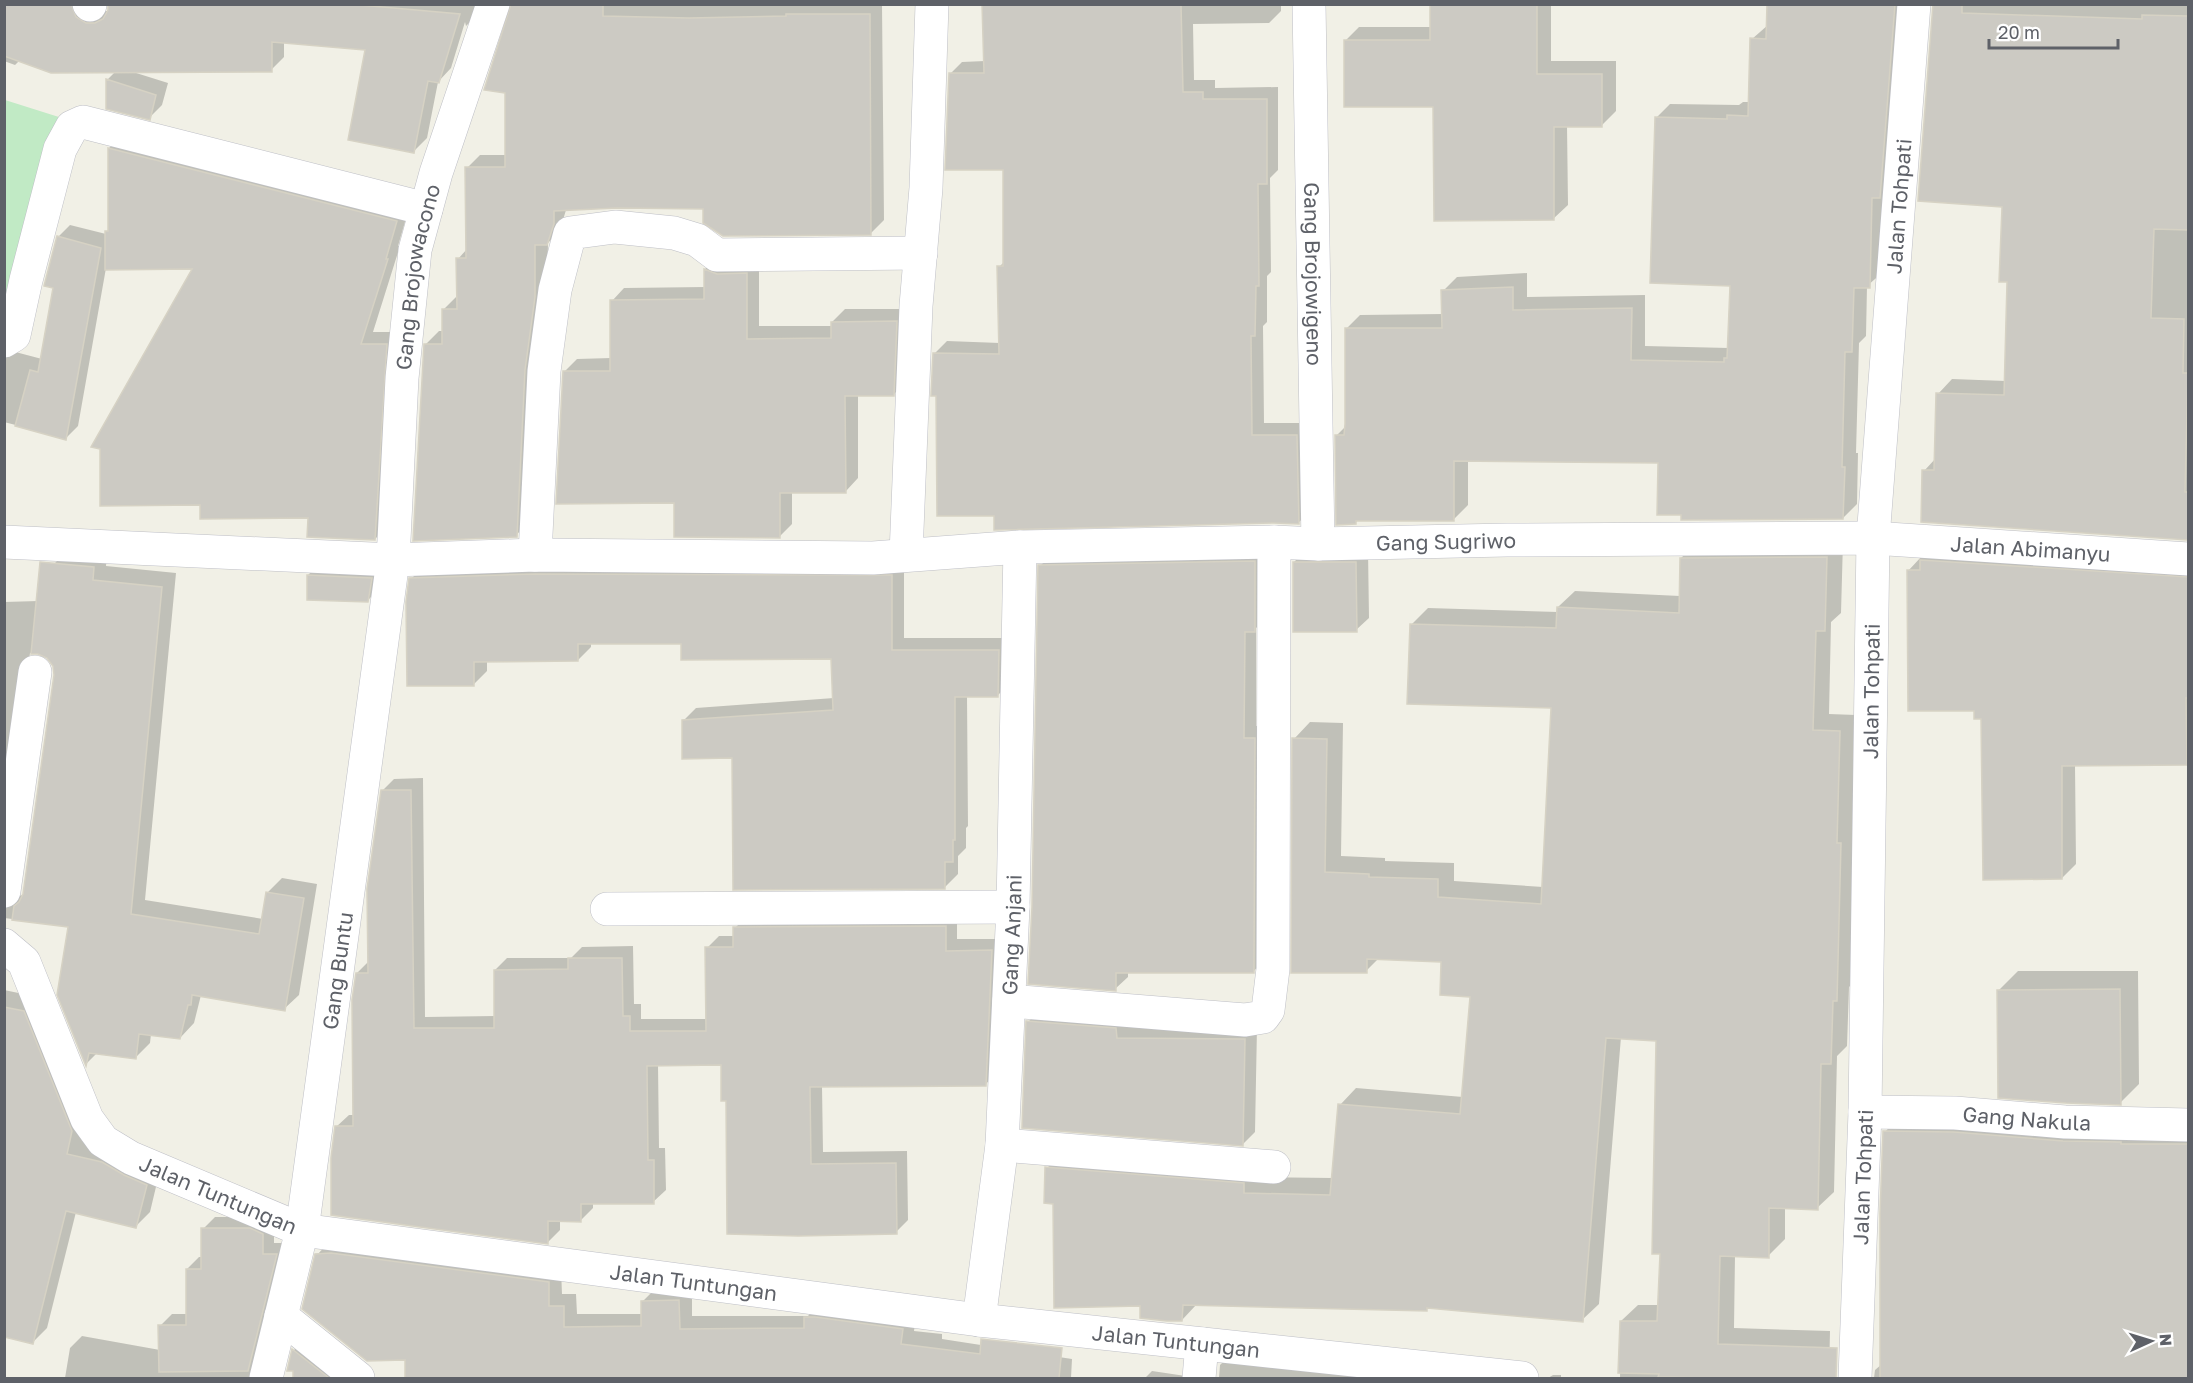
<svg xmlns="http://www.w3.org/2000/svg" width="2193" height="1383" font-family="'Golos Text',sans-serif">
	<rect width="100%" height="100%" fill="#f1f0e6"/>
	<path fill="#c1eac5" d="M5,100L62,118L5,324Z"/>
	<path fill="#0003" d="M4,4H89L98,11H109V4H481L477,15L466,26L465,22L451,68L438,82L427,138L414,151L367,48L284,42V57L271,70L133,72L168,83L162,105L149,118L107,80L116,71L20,60L15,65L4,61Z
		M512,4H882L884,220L871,233L705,208L617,207L566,210L560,230L548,243L547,283L530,522L516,535L426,344L439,331H444V309L457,296L458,259L467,249V168L480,155H506Z
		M984,4H1281V11L1269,23L1193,24L1194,80H1215V88L1278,87V170L1270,178L1271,272L1267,276V322L1263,326L1264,423H1309L1311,511L1298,523L996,515L937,395L934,354L947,341L1000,343L999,267L1004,262V169L950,74L962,62L985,61Z
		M1431,4H1551V61H1616V111L1602,125H1567L1568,205L1553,219L1434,105L1345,41L1359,27H1432Z
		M1769,4H1908L1883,272L1867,286L1866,336L1859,343L1856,453H1858L1857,504L1843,518L1682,514L1660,461L1468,460V505L1454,519L1358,520L1355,523L1336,436L1346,426V329L1360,315L1443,314V291L1457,277L1527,273V297L1645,295V346L1729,348L1731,284L1656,118L1670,104L1739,105L1743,102H1750L1752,39L1768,25Z
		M1934,4H2188V539L1923,521L1924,471L1936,458L1938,394L1952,379L2006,381L2008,281L2003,206Z
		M122,135L409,208L398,246H400L373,332H399L388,526L375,539L309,516L194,267L106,268L78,426L66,438L4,422V349L42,359L55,287L58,237L70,225L106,234L109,228V148Z
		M718,257L759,261V326H832V322L845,309H909L906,382L893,395H858V478L846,491H792V524L779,537L675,502L564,372L577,359L611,358L612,301L624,288L705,287V269Z
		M1843,541L1841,613L1831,622L1829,714L1856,715L1853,983L1849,987L1847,1046L1837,1056L1834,1192L1817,1208L1785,1207V1239L1768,1256L1735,1255L1734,1328L1830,1331L1829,1378H1620L1621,1321L1638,1305H1660L1661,1252L1658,1039L1621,1037L1599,1304L1582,1320L1430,1307L1426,1310L1197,1304L1182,1320L1142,1305L1055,1202L1047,1168L1064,1151L1260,1177L1333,1178L1340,1105L1356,1088L1463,1097L1472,995L1443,960L1379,958L1366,971H1293L1294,739L1310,722L1343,723L1341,856L1385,858V861L1454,863V881L1543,887L1553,706L1411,625L1428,608L1558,612V607L1575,591L1680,596L1681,558L1698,542Z
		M69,549L107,553L106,566L176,573L145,900L263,919L268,892L282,878L317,884L299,995L284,1009L201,995L194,1023L180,1038L151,1034L150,1043L136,1057L98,1052L87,1063L70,926L4,918V889L17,896L24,895L55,675L54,664L47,656L37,652L30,653L4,836V602L38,601L40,578Z
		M1267,549V618L1256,628V726H1267L1265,959L1253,972H1128V977L1115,989L1033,907L1040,566L1052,554Z
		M1307,549L1368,550L1369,618L1356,630L1294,562Z
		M1922,556L2188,563V762L2186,764L2075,765L2076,864L2062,878L1983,717L1976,709L1908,571Z
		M321,563L384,566L381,587L368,600L308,575Z
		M904,563V638H1011V682L998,695H967L968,826L966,828V848L958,856V874L945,887L734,757L683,721L696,708L834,698L833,658L682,642L591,643V647L578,660L487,661V671L474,684L411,579L424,566Z
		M423,778L425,1017L495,1016V970L507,958H571L582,947L633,946L634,1004H641V1019H708L707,948L719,936H735V928L747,916L957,915V939H1004L997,1072L985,1085L822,1086L823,1152L907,1151L908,1220L896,1232L728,1100L722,1064H658L659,1148H665L666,1190L653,1202L593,1203V1208L581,1220H560V1230L548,1242L336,1127L349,1115H355L357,973L369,961L382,791L394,779Z
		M2018,971H2138L2139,1084L2120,1103L1999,990Z
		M4,990L38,997L86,1115L81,1140L117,1148L160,1170L150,1212L136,1226L76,1212L47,1328L33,1342L4,1335Z
		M1040,1010L1257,1027L1255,1132L1243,1144L1028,1022Z
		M1897,1119L2188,1132V1378H1874L1875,1370L1882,1364L1885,1132Z
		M215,1217H263L274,1222V1243H288L266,1378H65L70,1348L82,1336L160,1350V1326L172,1314H187V1269L199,1257H203V1229Z
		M330,1241L561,1269L562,1294H576L577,1314H643L642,1302L656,1288H692V1316H808L819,1304L916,1316L914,1331L942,1334V1339L1072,1359L1071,1378H407V1358L317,1255Z
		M307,1337L345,1378H294V1350Z
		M1237,1349L1517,1378H1219L1220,1365Z
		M1152,1371L1199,1378H1145Z
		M1553,1375H1561V1378H1548Z"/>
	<path fill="#cccac3" stroke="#d6d2c4" stroke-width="1.5" d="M4,4H71L76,17L86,23H95L103,19L108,10V4H349L460,14L439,83L428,81L414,153L348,140L365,50L272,42V72L51,73L4,56Z
		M511,4H603V16L689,18L786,16V14H870L871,235L723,236L703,223V209L617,208L554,211V224L547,245H535V297L525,370L517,537L413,541L424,344H442V309H457L456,258H466L465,167H505V93L484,90Z
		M982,4H1181L1183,92H1203V99H1267V184H1258L1259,286H1256L1255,336H1251L1252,435H1297L1299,524L1274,523L994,530V516H937L936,396H931L933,353L999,354L997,266H1003V170H945L949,73H984Z
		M1430,4H1537V74H1602V127H1554V220L1434,221L1433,107H1344V40H1430Z
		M1767,4H1895L1880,198H1872L1870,288H1854L1852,352H1845L1842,467H1845L1843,519L1681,520V515H1657L1658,463L1454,461V521H1356V524L1336,525L1335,435H1344L1345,424V328H1442L1441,290L1513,287V310L1632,308L1631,360L1724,362V358H1727L1730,286L1650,283L1655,117L1727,119V115L1748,116L1750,38L1766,39Z
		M1933,4H1962V13L2142,19V15L2188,16V230L2154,229L2151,318L2184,319L2183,373H2188L2185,492H2188V540L1921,522L1922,470H1934L1936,393L2004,395L2007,282H1999L2002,207L1918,201Z
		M106,79L156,95L150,120L106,109Z
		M108,148L397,221L386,259H388L361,344H387L375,540L307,537L308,518L200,519V505L100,506V449L91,447L192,269L105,270V231H108Z
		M57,236L101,248L66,440L15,426L30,370L38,372L53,288L44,286Z
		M704,269L717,274L747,273V339L831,338V322L897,321L894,396H845L846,493H780V538L674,537V503L556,504L563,371H610V300L704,299Z
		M1827,557L1825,631H1816L1813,730L1840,731L1837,843H1841L1837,1001H1833L1831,1064H1821L1818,1210L1769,1208V1258L1720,1256L1718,1344L1837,1348L1836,1378H1709L1658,1377L1659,1374L1618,1373L1620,1321H1657L1660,1254H1652L1656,1041L1606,1038L1583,1322L1427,1308V1311L1183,1305L1182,1321H1167L1140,1318V1306L1054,1308L1053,1204L1044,1203L1045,1167L1244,1183V1193L1330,1195L1338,1104L1460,1114L1470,997L1440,995L1441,962L1367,959V973H1291L1292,738L1327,739L1325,872L1369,874V877L1438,879V897L1541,904L1551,708L1407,704L1410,624L1556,628L1557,607L1679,613L1680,558Z
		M1920,560L2188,577V698H2186L2187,765L2062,766V879L1983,880L1981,719H1974V711H1908L1907,570H1920Z
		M1255,561V632H1245L1244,738H1255L1254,973H1116V991L1028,984L1032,907L1038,565Z
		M40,562L94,567L93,580L162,587L131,914L259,934L266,892L304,898L285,1011L192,995L191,1005H188L180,1039L139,1034L136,1059L89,1053L86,1066L57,995L68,927L12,920L14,906L19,902L23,894L54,675L53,666L47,658L38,654H31Z
		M1293,562H1356L1357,632H1293Z
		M535,574L892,575V650H999L998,697H955V840H953V862H945V889L733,890L732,758L682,759V720L833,710L831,659L681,660V644H578V661L474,662V686H407L406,602L409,578Z
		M307,575L372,578L368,602L307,600Z
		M381,790H411L414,1028H494V970L568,969V958H622L623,1016H630V1031H706L705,947H733V927L946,926V951L992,950L986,1086L810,1087L811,1164L896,1163L897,1234L798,1236L727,1234L726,1101H721V1065L647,1066L648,1160H654V1204H581V1222L548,1221V1244L331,1215V1158L335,1126H353L352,1000L356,973H368L367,889Z
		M2120,989L2121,1105L2066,1103L1998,1098L1997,990Z
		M4,1007L24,1011L72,1131L67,1154L102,1162L124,1175L147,1185L136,1228L66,1211L33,1344L4,1337Z
		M1026,1021L1116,1028L1117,1038L1245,1039L1243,1146L1022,1128Z
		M1883,1131L1954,1132L2063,1141L2121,1142V1144H2188V1378H1880V1214Z
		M201,1228H250L263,1234V1254H277L248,1371L159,1372L158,1325H186V1269H201Z
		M331,1253L549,1282V1306H564V1327L641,1326V1301L679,1300L680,1329L804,1328V1317H815L903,1329L901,1344L980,1354L981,1339L1062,1348L1059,1378H405V1360L367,1361L302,1309L315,1254Z
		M292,1349L329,1378H293V1371H287Z"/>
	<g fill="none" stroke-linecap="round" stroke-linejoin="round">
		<g stroke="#bebfc6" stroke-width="34">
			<g id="street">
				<path d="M89,4L90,5"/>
				<path id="s1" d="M1309,4L1318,544"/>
				<path d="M4,341L14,335L26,280L60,149L72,127L83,122L426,209"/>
				<path id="s2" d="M4,542L393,560L535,555L873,558L1020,547L1274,542L1318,544L1507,540L1873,538L2188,559"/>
				<path d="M535,555L544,371L555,290L570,233L615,227L674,233L697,240L717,255L921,253"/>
				<path d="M906,555L916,306L926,188L932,4"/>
				<path d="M4,891L35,672"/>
				<path d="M607,909L1013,907"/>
				<path id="s3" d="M4,945L24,962L87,1119L103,1141L131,1158L302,1230L979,1320L1522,1378"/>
				<path d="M1009,1001L1245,1020L1263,1017L1268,1010L1273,969L1274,542"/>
				<path id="s4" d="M1865,1112L1955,1113L2065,1122L2188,1125"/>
				<path d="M1002,1145L1274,1167"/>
				<path d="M281,1316L358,1378"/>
				<path id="s5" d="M979,1320L1002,1145L1013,907L1020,547"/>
				<path id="s6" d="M266,1378L302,1230L393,560L402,378L415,250L436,173L493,4"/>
				<path d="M1199,1378L1202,1344"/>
				<path id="s7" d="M1855,1378L1865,1112L1873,538L1914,4"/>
			</g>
		</g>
		<use href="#street" stroke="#fff" stroke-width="33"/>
	</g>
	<g text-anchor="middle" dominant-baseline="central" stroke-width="6" stroke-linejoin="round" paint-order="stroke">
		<g font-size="21" fill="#5e6168" stroke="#fff">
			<text stroke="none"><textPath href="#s7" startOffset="1173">Jalan Tohpati</textPath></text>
			<text stroke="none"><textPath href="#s1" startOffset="270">Gang Brojowigeno</textPath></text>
			<text stroke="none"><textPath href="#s6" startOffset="1113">Gang Brojowacono</textPath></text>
			<text stroke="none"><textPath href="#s2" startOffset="1443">Gang Sugriwo</textPath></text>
			<text stroke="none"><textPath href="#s2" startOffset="2028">Jalan Abimanyu</textPath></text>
			<text stroke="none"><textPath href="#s7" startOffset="687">Jalan Tohpati</textPath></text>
			<text stroke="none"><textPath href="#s5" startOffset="387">Gang Anjani</textPath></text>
			<text stroke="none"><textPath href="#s6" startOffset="414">Gang Buntu</textPath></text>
			<text stroke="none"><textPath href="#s4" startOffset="162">Gang Nakula</textPath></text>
			<text stroke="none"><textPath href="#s7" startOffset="201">Jalan Tohpati</textPath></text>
			<text stroke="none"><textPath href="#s3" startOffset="350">Jalan Tuntungan</textPath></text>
			<text stroke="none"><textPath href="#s3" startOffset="836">Jalan Tuntungan</textPath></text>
			<text stroke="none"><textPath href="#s3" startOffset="1322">Jalan Tuntungan</textPath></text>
		</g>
	</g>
	<rect width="2193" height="1383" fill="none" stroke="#5e6168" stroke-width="12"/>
	<g transform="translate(2151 1341) rotate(86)" stroke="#ffffff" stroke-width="4.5" paint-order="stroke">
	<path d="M0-4.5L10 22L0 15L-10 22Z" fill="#5e6168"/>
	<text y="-9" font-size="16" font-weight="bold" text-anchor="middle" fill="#5e6168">N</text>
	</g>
	<path d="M1989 39v9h129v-9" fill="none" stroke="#5e6168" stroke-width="3"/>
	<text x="1998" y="39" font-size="18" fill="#5e6168" stroke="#ffffff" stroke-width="4.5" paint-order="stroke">20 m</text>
</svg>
